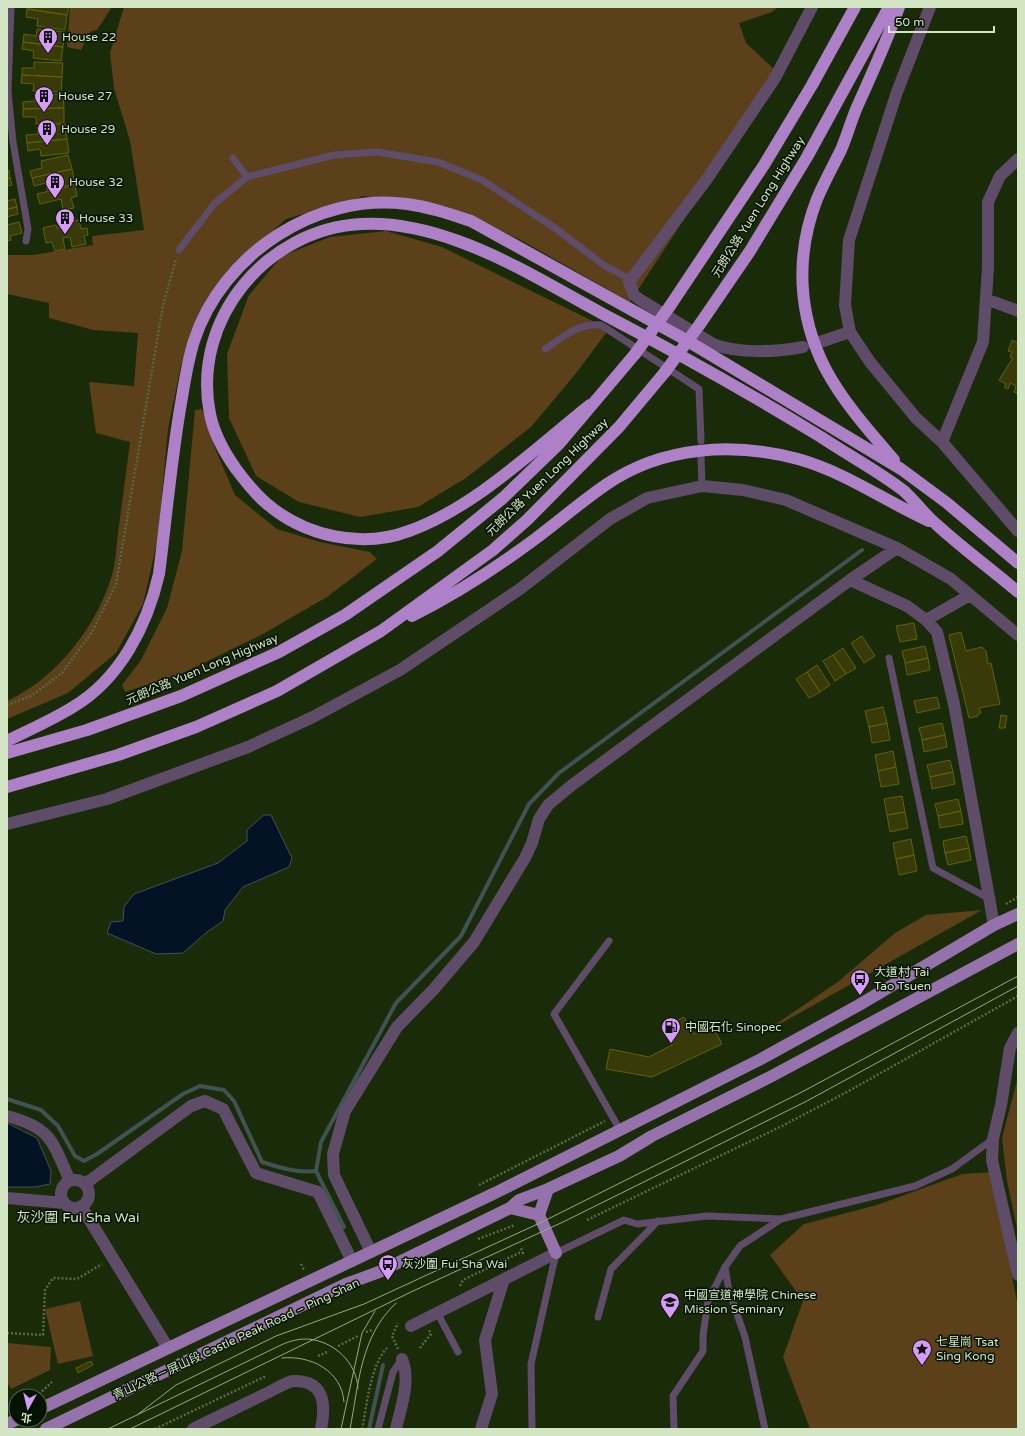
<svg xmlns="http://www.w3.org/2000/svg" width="1025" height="1436" font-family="'Varela Round','Noto Sans TC',sans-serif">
	<rect width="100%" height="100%" fill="#192b08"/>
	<path fill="#5b4019" d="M70,7H112L97,30L90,32L81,50L67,47Z
		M124,7H778L772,12L739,23L746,43L777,72L728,152L630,302L519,239L452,210L364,196L286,219L244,256L210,307L181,365L168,429L158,538L143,604L116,653L68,693L7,719V701C56,679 97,626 112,575C116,562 116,547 118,533C122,503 126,473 130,442L96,433L89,382L134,386L138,333L93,330L49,318V303L7,294V255H33L93,245L92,236L144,230L130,141L114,88L110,53Z
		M386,231L442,247L609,329L577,372L531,427L466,478L418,507L360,517L299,502L256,476L229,418L227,354L249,295L282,256L330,237Z
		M202,409L215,448L235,495L277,529L320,542L370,552L377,559L327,597L263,634L183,673L125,692L122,685L141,660L167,608L182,551L195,410Z
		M982,910L757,1037L839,981L895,933L926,915Z
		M1018,1077V1233L1007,1181L1002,1138Z
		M992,1172L1018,1307V1429H810L783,1357L803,1301L770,1255L804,1224L877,1205L962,1174Z
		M80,1301L93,1356L58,1364L45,1309Z
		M7,1343L51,1347L50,1370L11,1389L7,1382Z"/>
	<path fill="#031225" stroke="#415254" d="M264,815H271L292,858L289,867L243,887L225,910L223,921L207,932L183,953L156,954L107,933L111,922L123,921L124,907L134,894L218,863L247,841V830Z
		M7,1123L37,1138L51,1171L50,1184L35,1187H7Z"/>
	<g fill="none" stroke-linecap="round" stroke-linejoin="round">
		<path stroke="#415254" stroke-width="4" d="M7,1099L41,1110L58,1126L75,1156L84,1161L97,1154L183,1094L200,1086L224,1090L234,1101L262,1162C281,1168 297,1173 316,1171
			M344,1227L316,1171L321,1142L396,1003L461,936L529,804L559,773L862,550
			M369,1429L383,1365"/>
	</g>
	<path fill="#383b09" stroke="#5f6208" d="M28,7H69L67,15L27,9Z
		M27,9L67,15L65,30L37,26L38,19L26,17Z
		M37,29L65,32L63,47L23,42L24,34L36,36Z
		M23,42L63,47L61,61L33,58L34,51L22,49Z
		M34,62L63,63L62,77L22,75V68H34Z
		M22,75L62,77L61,92L33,91L34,84L21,83Z
		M63,94L64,108L23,109V102L35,101V95Z
		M64,108V123L36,124V117H23V109Z
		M65,124L67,139L27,143L26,135L38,134L37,127Z
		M67,139L69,153L41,156L40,149L28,151L27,143Z
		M68,155L72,169L32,178L30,171L42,168L41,161Z
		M72,169L75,184L47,190L46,183L34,186L32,178Z
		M9,170L10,178H7V171Z
		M7,178H10L12,185L7,186Z
		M75,185L77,196L71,198L74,208L63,210L61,199L40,204L37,194Z
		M15,199L17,207L7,209V201Z
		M17,207L18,214L7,217V209Z
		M79,220L81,229L87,228L88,235L84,236L86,244L72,247L70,237L63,238L65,249L55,251L52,242L46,243L43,228L56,225L57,228L69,225L68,222Z
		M19,222L22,233L10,236L11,240L7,241V225Z
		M1012,340L1018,343V394L1014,392L1016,386L1010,383L1008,389L1004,387L1006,384L999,380L1013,358L1010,357L1012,352L1008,351Z
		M914,623L917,639L900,642L896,626Z
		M961,632L966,651L982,647L986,651L988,664L991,663L1000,704L979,708L981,713L978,714V716L969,718L949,635Z
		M862,636L875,656L864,663L851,643Z
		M925,646L928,658L905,663L902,651Z
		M843,648L856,668L846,674L833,655Z
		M833,655L846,674L835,681L823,661Z
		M928,658L930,670L907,675L905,663Z
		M817,665L830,685L820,692L807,672Z
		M807,672L820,692L809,698L796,679Z
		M937,697L940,708L917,713L914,701Z
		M883,707L887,723L869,727L865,711Z
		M1001,715L1007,716L1005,728H999Z
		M887,723L890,740L872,743L869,727Z
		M942,723L945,735L922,740L919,728Z
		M945,735L947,747L924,752L922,740Z
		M893,751L896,767L878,771L875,755Z
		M950,760L953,772L930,777L927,765Z
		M896,767L899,784L881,787L878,771Z
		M953,772L955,784L932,789L930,777Z
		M902,796L905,812L887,815L884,799Z
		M958,799L961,811L938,816L935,804Z
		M961,811L963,824L940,828L938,816Z
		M905,812L908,828L890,832L887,815Z
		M966,836L969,848L945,853L943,841Z
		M911,839L914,855L896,859L893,843Z
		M969,848L971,860L948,865L945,853Z
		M914,855L917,871L899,875L896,859Z
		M684,1017L694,1034L712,1025L722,1044L652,1077L606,1069L610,1049L649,1057L672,1045L664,1028Z
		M91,1361L93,1365L78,1373L76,1368Z"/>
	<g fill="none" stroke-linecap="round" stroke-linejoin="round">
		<path stroke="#576a47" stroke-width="2.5" stroke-dasharray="2 2" stroke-linecap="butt" d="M7,705L31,696L62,673L92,632L116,584L163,305L176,259
			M1006,904L1018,897
			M479,1185L605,1121
			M587,1220L782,1126L845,1093L1018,996
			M478,1239L515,1225
			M301,1264L304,1270
			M460,1286L463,1280L519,1253H523L521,1248
			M366,1332L372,1330
			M7,1333L43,1335L45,1290L53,1278L77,1279L102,1264
			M338,1346L358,1336
			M420,1348L431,1334L429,1330
			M398,1349L392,1336L398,1323
			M318,1356L327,1352
			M39,1394L52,1382
			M155,1429L264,1377L266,1378
			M362,1429C367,1405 370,1366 387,1348"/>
		<path stroke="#5e4c69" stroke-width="7" d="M11,7L8,91L13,142L28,229L26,241
			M233,158L247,177L334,155L377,152L438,162L482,180L555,228L605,266L630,279
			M179,250L214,204L247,177
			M545,349C564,337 577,323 601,325L699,389L701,441
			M701,458L702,486
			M889,658L933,868L988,898
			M609,941L554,1014L620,1130
			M725,1267L729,1291L745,1337L765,1429
			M437,1312L458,1352
			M598,1317L611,1269L658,1221
			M378,1429L393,1372L402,1359
			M532,1429L531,1364L556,1253L624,1220L637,1224L707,1216L781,1219
			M674,1429L673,1396L703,1351V1335L708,1301L725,1267L740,1246L781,1219L915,1186L952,1169L993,1139"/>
		<path stroke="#5e4c69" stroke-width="12" d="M930,7L897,92L849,240L845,305L850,332L870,362L916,418L942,442L1018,531
			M986,299L1018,311
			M820,342L850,332
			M803,347C777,352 738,354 713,344L642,301L634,295L629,282L707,179L775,78L812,7
			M942,442L983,342L988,268V202L1000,176L1018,159
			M850,580L907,606L926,620L937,632L954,704L994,925
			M926,620L970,595
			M7,824L107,799L248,747L313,717L400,670L520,589L610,519L647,498L702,486L743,490L786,500L897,548L951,579L1018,635
			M1018,1033L1010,1048L1001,1105L993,1139L992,1160L1018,1275
			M7,1116C52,1128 52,1141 70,1181
			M61 1194a14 14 0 1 1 28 0a14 14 0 1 1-28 0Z
			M85,1184L191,1106L205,1101L223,1109L256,1173L318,1192L352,1261
			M7,1198L64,1203
			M81,1206L168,1348
			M371,1252L334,1175L333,1154L345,1111L397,1027L434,989L474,942L525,858L532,843L539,819L548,805L572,785L850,580L897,548
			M411,1326L556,1253
			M193,1429C219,1416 245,1404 271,1391C277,1388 287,1382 293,1381C325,1380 326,1405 321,1429
			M396,1429C401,1406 411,1381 402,1359
			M481,1429L492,1394L485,1340L504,1279"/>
		<path stroke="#9672ac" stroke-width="12" d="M548,1189L539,1215L556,1253
			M510,1208L539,1215
			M40,1409L495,1193L761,1059L859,1005L994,925L1018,914
			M7,1424L16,1420
			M46,1429L346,1284L379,1272L510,1208L519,1200L548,1189L619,1156L652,1136L770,1077L1018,944"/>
		<path stroke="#ad80c7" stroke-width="12" d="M670,306L764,165L812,85L855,7
			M700,324L750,251L807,157L889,7
			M590,405C536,448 474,508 409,531C361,549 304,536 266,503C254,493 245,481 236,469C224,452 214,434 210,414C191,319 267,229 361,224C394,222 428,230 458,241C508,259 555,288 601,313C676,352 749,393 821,437C848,455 878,471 904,491C915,501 924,514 936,524C962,548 991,569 1018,592
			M894,460C869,431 843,402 825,368C798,315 795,255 817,199C824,182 833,166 841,150C847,136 851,121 857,107C872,74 887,41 899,7
			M412,616C456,594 496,568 535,539C559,521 582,501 607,484C663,446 734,442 798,459C845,472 885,501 929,521
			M7,741C29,730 52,720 73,707C120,679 147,626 159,574C166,519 171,463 180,409C184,386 187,363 194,341C222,254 317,192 407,204C430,207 450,214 471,221L686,340L901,469L947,503L1018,563
			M7,753L87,730L181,696L279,652L345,615L438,551L503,498L559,444L635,354
			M7,787L118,755L196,727L277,691L381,631L493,550L527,520L619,427L665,372"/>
		<path stroke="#96a986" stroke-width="1" d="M282,1358C311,1355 342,1371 344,1402
			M137,1415L176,1385L276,1336L364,1304L542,1222L800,1093L1018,976
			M108,1429L279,1346C287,1342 296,1339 306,1339C333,1340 357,1362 358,1389
			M130,1429L411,1292L563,1222L805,1102L1018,986
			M341,1429L362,1333L375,1311
			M350,1429C359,1383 360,1337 396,1303"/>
		<path stroke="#ad80c7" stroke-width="12" d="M635,354L670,306
			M665,372L700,324"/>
	</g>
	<defs>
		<g id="building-pin" transform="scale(1)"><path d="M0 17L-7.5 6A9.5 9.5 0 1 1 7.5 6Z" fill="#d69bf9" stroke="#061200"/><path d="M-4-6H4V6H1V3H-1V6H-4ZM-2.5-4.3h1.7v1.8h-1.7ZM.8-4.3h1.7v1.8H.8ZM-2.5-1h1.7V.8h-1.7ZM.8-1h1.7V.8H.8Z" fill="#111"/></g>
		<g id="bus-pin" transform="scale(1)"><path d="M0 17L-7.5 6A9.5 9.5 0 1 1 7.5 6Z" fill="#d69bf9" stroke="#061200"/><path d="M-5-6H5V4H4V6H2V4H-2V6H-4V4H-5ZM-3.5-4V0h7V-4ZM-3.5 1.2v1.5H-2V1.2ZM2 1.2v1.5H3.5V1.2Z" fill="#111"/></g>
		<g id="fuel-pin" transform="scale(1)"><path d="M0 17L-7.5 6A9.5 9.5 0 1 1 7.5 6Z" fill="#d69bf9" stroke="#061200"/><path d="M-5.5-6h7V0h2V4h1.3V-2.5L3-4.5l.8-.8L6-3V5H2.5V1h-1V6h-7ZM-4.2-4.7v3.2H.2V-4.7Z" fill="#111"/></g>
		<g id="university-pin" transform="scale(1)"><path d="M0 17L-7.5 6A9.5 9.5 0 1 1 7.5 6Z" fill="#d69bf9" stroke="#061200"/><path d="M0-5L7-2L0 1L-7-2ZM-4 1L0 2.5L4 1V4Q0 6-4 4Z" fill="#111"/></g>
		<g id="sight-pin" transform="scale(1)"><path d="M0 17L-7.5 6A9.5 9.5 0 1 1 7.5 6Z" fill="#d69bf9" stroke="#061200"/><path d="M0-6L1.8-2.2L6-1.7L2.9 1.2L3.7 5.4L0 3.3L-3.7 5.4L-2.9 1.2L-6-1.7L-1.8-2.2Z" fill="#111"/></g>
	</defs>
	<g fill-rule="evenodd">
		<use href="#building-pin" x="48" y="37"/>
		<use href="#building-pin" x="44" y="96"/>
		<use href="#building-pin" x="47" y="129"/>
		<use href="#building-pin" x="55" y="182"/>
		<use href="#building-pin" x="65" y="218"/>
		<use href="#bus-pin" x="860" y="979"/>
		<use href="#fuel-pin" x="671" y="1027"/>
		<use href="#bus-pin" x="388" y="1264"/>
		<use href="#university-pin" x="670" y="1302"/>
		<use href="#sight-pin" x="922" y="1349"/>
	</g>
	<g text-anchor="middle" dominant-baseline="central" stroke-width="3" stroke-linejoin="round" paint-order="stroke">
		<g font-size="12" fill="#d2e6c3" stroke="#061200" text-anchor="start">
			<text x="62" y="37">House 22</text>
			<text x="58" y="96">House 27</text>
			<text x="61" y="129">House 29</text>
			<text x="69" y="182">House 32</text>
			<text x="79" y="218">House 33</text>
			<text x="874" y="972">大道村 Tai<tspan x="874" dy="14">Tao Tsuen</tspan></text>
			<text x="685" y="1027">中國石化 Sinopec</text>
			<text x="402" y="1264">灰沙圍 Fui Sha Wai</text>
			<text x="684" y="1295">中國宣道神學院 Chinese<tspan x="684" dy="14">Mission Seminary</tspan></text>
			<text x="936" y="1342">七星崗 Tsat<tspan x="936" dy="14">Sing Kong</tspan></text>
		</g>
		<g font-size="12" fill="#d2e6c3" stroke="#061200">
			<text transform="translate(758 207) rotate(-58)">元朗公路 Yuen Long Highway</text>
			<text transform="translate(547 477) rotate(-44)">元朗公路 Yuen Long Highway</text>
			<text transform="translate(202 669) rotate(-23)">元朗公路 Yuen Long Highway</text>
			<text transform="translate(236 1339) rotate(-25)">青山公路－屏山段 Castle Peak Road – Ping Shan</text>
		</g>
		<g font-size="14" fill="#d2e6c3" stroke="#061200">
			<text x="78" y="1217">灰沙圍 Fui Sha Wai</text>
		</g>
	</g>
	<rect width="1025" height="1436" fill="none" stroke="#d2e6c3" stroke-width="16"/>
	<g transform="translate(28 1408) rotate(188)"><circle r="19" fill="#061200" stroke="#58674e"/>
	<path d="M0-3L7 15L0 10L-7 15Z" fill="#d69bf9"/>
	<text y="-6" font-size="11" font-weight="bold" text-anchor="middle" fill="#d2e6c3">北</text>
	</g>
	<path d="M889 26v6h105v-6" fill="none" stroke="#d2e6c3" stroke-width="2"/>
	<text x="895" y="26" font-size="12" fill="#d2e6c3" stroke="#061200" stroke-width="3" paint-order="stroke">50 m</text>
</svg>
